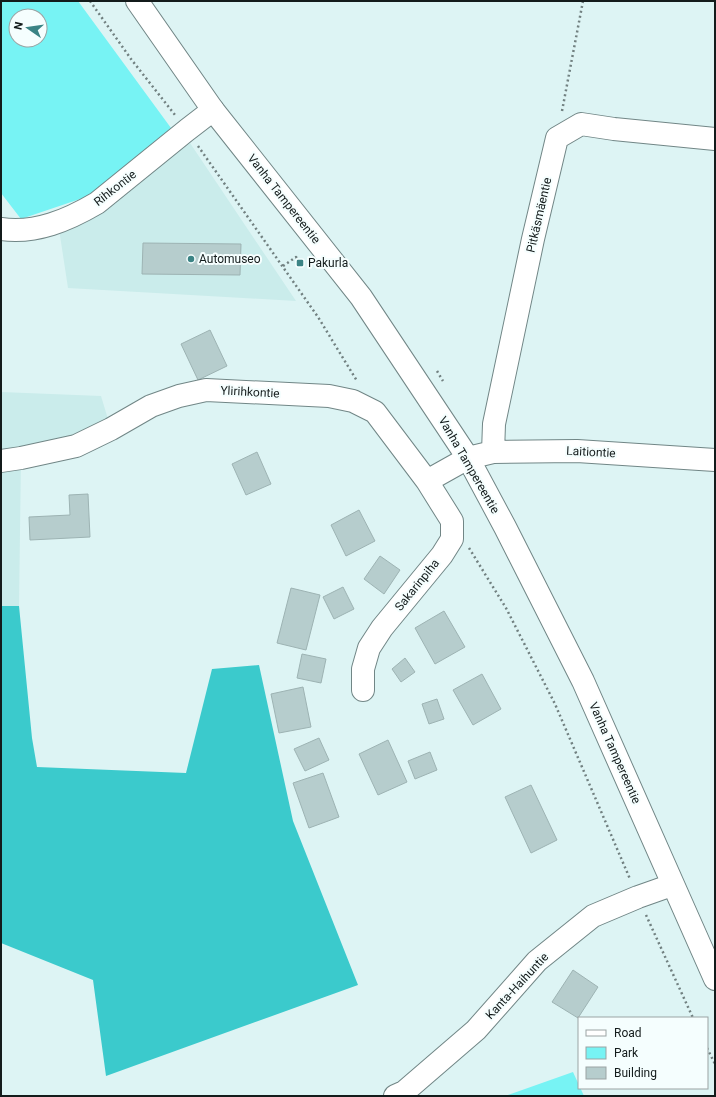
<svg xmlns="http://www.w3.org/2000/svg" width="716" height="1097" font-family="Roboto,sans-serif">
	<rect width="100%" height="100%" fill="#ddf4f4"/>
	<path fill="#caeceb" d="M190,143L296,301L68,288L59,229L102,210Z
		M1,392L101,396L111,429L21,458L19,606H1Z"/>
	<path fill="#77f3f4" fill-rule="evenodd" d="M1,1H78L171,128L89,196L21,219L1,193ZM16,16H40V40H16Z
		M573,1072L584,1096H505Z"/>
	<path fill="#3bcacc" d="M1,606H19L32,738L37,767L186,773L212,669L259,665L293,821L358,985L106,1076L93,980L1,943Z"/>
	<path fill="#b6cdcd" stroke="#9db3b3" d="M143,243L241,244L240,275L142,274Z
		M210,330L227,366L198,380L181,344Z
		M257,452L271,484L246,495L232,464Z
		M88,494L90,537L30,540L29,517L70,515L69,495Z
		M359,510L375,541L346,556L331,525Z
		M380,556L400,570L384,594L364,579Z
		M343,587L354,609L334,619L323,597Z
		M291,588L320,595L306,650L277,643Z
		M444,611L465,647L435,664L415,628Z
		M302,654L326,659L321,683L297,678Z
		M405,658L415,672L401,682L392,669Z
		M482,674L501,709L473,725L453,690Z
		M303,687L311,727L279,733L271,694Z
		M437,699L444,719L429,724L422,704Z
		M319,738L329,760L305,771L294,749Z
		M388,740L407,782L378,795L359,754Z
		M430,752L437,770L415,779L408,761Z
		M323,773L339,817L309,828L293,783Z
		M531,785L557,840L531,853L505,797Z
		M573,970L598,987L578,1018L552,1002Z"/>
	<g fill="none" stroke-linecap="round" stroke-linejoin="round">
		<g stroke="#718686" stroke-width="24">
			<path id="minor" d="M1,229C36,234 68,220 97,203L187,130L213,110
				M493,452L494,424L533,239L557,138L581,124L614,129L715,139
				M1,461L21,458L76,446L111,429L151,406L179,396L206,390L329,396L353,401L375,412L427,481L452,521V539L442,555L382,628L369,648L363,669V690
				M427,481L468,458L493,452L577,451L715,460
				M395,1096L404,1092L476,1030L537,961L593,916L638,897L672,885"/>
		</g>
		<g stroke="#718686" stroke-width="24">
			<path id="major" d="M137,1L213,110L361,297L468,458L505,527L583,681L715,979"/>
		</g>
		<path stroke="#718080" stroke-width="2.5" stroke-dasharray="2 3" stroke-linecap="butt" d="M90,1L131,59L175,115
			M562,111L583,1
			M198,146L318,317L357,381
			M283,266L296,257L300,263
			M437,371L443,381
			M469,548L506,608L555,704L630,879
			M646,915L693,1018
			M707,1048L715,1064"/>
		<use href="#minor" stroke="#fff" stroke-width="22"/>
		<use href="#major" stroke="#fff" stroke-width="22"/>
	</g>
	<g fill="#3b8485" stroke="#f5fefe" stroke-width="1.5">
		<circle cx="191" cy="259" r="4"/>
		<rect x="296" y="259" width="8" height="8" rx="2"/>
	</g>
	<g text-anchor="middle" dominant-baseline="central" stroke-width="4" stroke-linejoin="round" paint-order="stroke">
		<g font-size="12" fill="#131b1b" stroke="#f5fefe">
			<text transform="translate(115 188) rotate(-38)">Rihkontie</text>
			<text transform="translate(284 199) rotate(52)">Vanha Tampereentie</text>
			<text transform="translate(539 215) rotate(-77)">Pitkäsmäentie</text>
			<text transform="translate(250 392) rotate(3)">Ylirihkontie</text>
			<text transform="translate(591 452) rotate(3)">Laitiontie</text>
			<text transform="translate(469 465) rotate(60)">Vanha Tampereentie</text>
			<text transform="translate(417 585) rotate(-51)">Sakarinpiha</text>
			<text transform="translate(615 753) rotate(66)">Vanha Tampereentie</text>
			<text transform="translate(517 986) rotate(-47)">Kanta-Haihuntie</text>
		</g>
		<g font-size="12" fill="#131b1b" stroke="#f5fefe" text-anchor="start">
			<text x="199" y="259">Automuseo</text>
			<text x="308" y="263">Pakurla</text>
		</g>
	</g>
	<rect width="716" height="1097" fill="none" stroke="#131b1b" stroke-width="4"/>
	<rect x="578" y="1017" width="130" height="72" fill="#f5fefe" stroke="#9ba3a3"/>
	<rect x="586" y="1030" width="20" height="6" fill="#ffffff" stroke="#9ba3a3"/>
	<text x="614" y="1037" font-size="12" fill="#131b1b">Road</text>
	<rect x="586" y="1047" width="20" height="12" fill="#77f3f4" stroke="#9ba3a3"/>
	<text x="614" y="1057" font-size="12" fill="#131b1b">Park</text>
	<rect x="586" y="1067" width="20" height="12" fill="#b6cdcd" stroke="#9ba3a3"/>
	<text x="614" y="1077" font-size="12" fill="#131b1b">Building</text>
	<g transform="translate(28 28) rotate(283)"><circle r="19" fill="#f5fefe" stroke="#9ba3a3"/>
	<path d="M0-3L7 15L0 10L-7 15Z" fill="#3b8485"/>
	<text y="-6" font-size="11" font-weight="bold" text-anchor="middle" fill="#131b1b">N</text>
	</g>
</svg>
